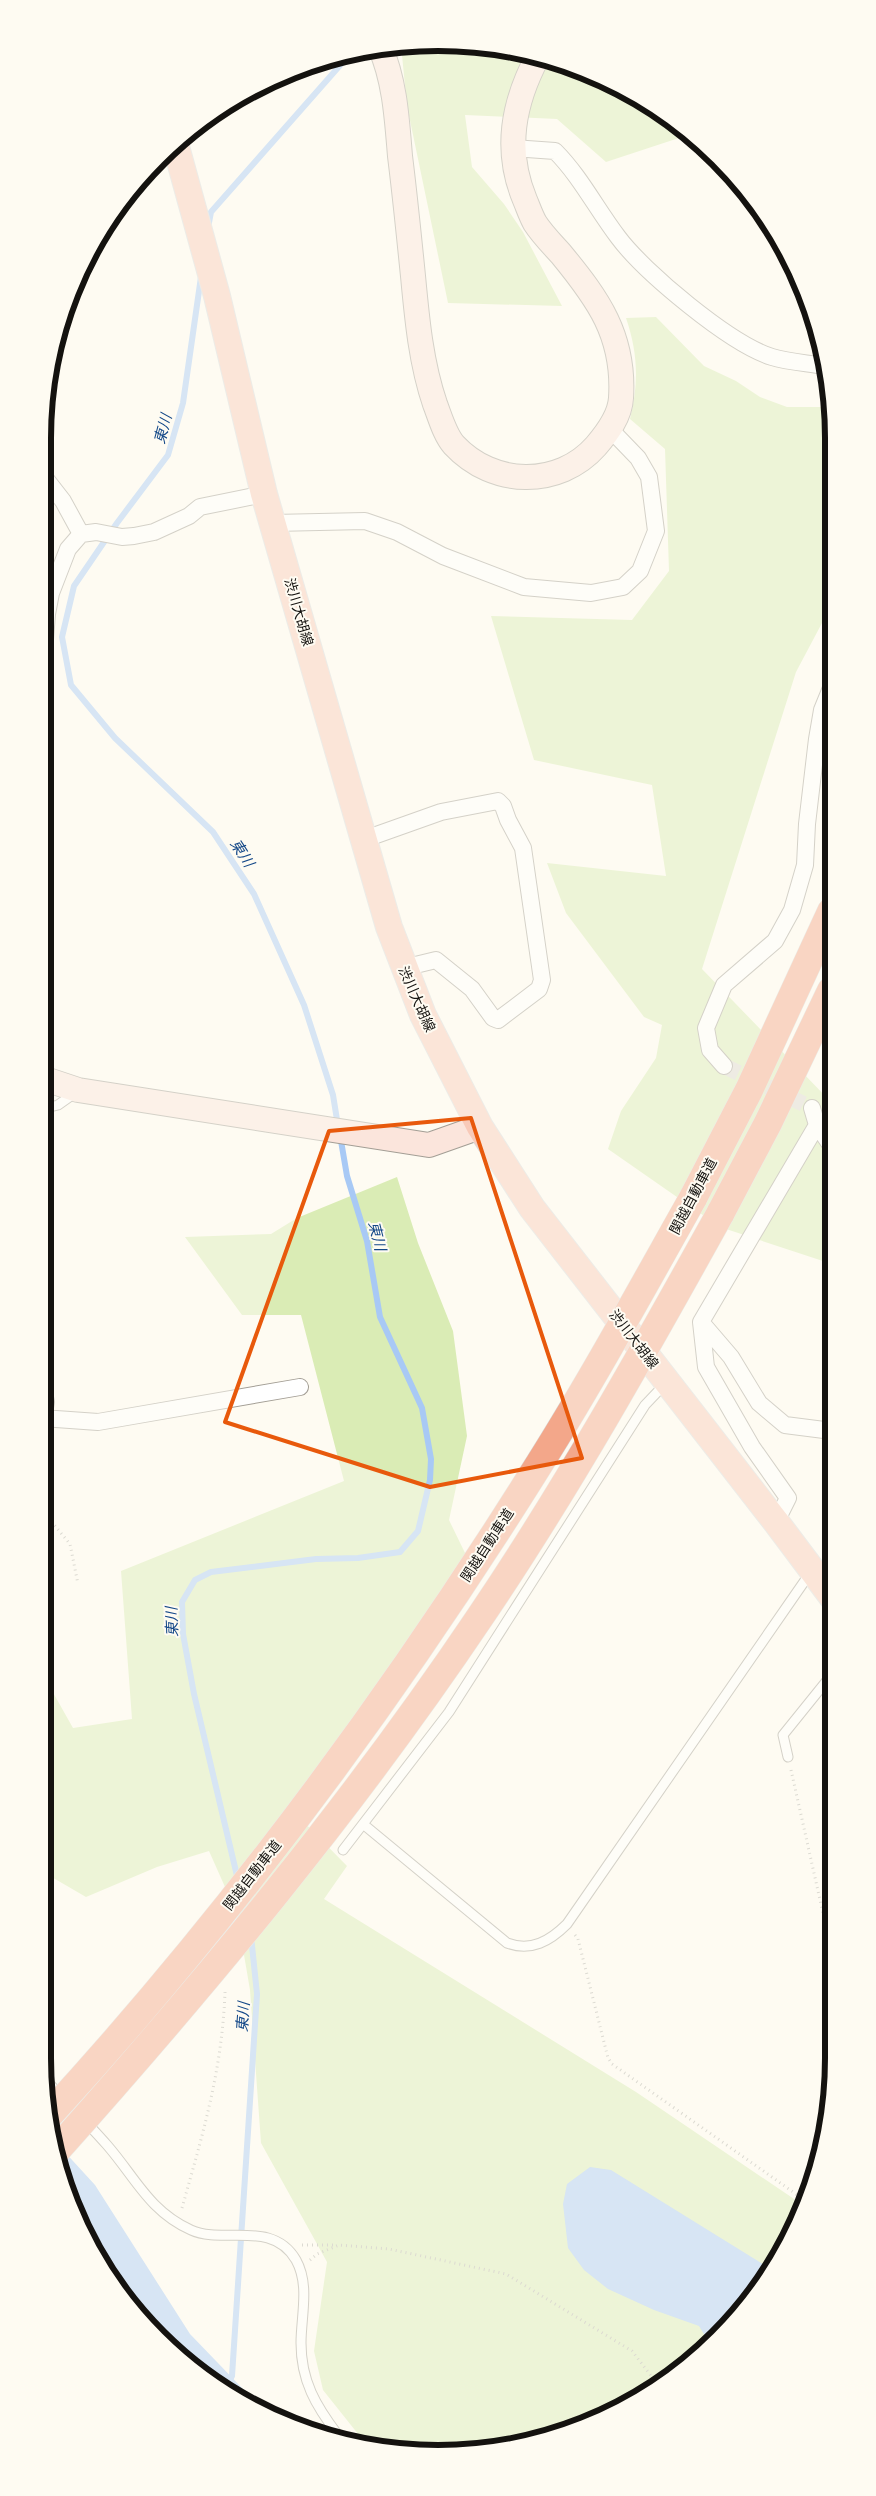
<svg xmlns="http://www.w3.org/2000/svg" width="876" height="2496" font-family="'Roboto Condensed','Noto Sans JP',sans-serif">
	<rect width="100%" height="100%" fill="#fefbf2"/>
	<path fill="#daecb5" d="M464,43L540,56L636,96L685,136L606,162L557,119L465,115L472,167L504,204L523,232L562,306L448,303L407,106L401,45Z
		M656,317L704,366L736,381L760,397L787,407H827L830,424L831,606L796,672L702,969L832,1103V1264L720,1227L608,1149L621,1111L656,1058L662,1025L644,1017L566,913L547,863L666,876L652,785L534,760L491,616L632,620L669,571L665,449L630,419C639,383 638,353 626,318Z
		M397,1177L418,1243L453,1331L467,1436L449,1520L466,1555L292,1810L347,1866L324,1899L636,2092L800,2203L767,2278L718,2337L658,2387L540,2440L464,2453L387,2450L366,2444L323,2390L314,2351L327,2262L261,2143L250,1990L237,1914L209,1851L157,1867L86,1897L43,1872L42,1673L73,1728L132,1719L121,1571L344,1481L301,1315H242L185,1237L271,1234L297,1218Z"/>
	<path fill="#a8c9f5" d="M51,2137L95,2185L190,2334L266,2413L197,2372L141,2319L73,2209Z
		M590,2167L611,2170L771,2269L767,2278L710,2344L699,2326L654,2310L608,2289L584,2270L568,2248L563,2204L567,2184Z"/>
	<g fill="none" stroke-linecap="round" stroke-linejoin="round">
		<path stroke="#a8c9f5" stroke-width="6" d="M208,228L211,212L350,54
			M201,277L183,403L168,455L117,523L74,586L62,637L71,685L115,738L213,832L254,894L304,1005L333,1095L338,1126
			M238,1880L194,1694L183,1634L182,1602L195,1580L211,1572L316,1559L358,1558L400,1552L418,1531L430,1480L431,1459L422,1408L380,1317L367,1241L347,1176L340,1135
			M229,2382L232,2376L257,1994L251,1936"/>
		<path stroke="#dbd8d0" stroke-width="16" stroke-dasharray="16 8" stroke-linecap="butt" d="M724,1066L812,1108"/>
		<g stroke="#a39e95" stroke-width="11">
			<path id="lane" d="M42,1109L58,1105L75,1093
				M788,1757L783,1735L833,1673
				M363,1824L507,1943C531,1952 550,1941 567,1924L806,1579
				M343,1850L449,1712L645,1405L665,1384
				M45,2079C65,2101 87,2122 107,2145C135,2177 149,2211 191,2230C223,2245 272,2219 296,2260C310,2285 301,2316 301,2343C301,2381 316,2406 338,2435"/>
		</g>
		<g stroke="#a39e95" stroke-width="18">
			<path id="street" d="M513,148L555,151C580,176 596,208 618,237C644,272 730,344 772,357C788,362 807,363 824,366
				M42,474L63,501L81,534
				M273,523L365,521L397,532L443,556L524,587L591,593L623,587L640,571L656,531L649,477L638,458L611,430
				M42,677L47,614L51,593L68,549L81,534L96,532L122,537L134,536L154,532L189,516L200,507L264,494
				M365,839L441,812L498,801L503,806L508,820L523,848L542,980L539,989L498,1020L493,1018L472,989L436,960L403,968
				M724,1066L710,1050L706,1028L724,985L775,941L792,910L805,865L807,824L817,739L822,710L831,688
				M812,1108L817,1125L832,1147
				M701,1322L731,1357L759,1403L785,1425L832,1431
				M42,1384L46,1402L43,1418
				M42,1418L98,1422L300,1387
				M776,1522L788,1498L752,1447L706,1367L701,1322L817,1125"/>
		</g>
		<g stroke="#a39e95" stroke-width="26">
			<path id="secondary" d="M380,47C395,81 397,120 400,156C405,196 409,236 413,276C417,319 421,363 435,404C440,417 445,435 454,445C493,487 559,488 596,446C608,432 620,416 621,398C625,336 598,299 561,254C552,244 542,234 535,223C531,216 528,207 525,200C504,150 513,103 538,56
				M42,1078L78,1090L429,1145L480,1127"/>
		</g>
		<g stroke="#d9d9d9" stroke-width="28">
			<path id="primary" d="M175,143L217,296L264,494L389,927L423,1015L480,1127L532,1208L776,1522L833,1598"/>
		</g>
		<g stroke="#d9d9d9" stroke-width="29">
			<path id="highway" d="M693,1198L749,1090L831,912
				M720,1214L768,1123L831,991"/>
		</g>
		<path stroke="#b4b1aa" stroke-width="3" stroke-dasharray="1 4" stroke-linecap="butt" d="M42,1510L70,1544L78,1584
			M791,1770L833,1958
			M575,1935L578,1939L608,2058L612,2064L803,2199
			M182,2208C203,2133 222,2071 225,1992
			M302,2245H336
			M310,2260L317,2254L339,2245L389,2249L506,2274L632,2351L659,2386"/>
		<use href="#lane" stroke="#fff" stroke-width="9"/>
		<use href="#street" stroke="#fff" stroke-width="16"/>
		<use href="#secondary" stroke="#fbe5dc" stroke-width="24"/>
		<use href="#primary" stroke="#f8cab9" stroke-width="26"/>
		<use href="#highway" stroke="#f3a78a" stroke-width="28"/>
		<g stroke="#d9d9d9" stroke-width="29" stroke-linecap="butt">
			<path id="highway-bridge" d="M48,2116C229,1919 389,1703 531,1477C589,1386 640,1292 693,1198
				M55,2152C207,1982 353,1806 480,1617C568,1487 644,1351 720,1214"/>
		</g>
		<use href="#highway-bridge" stroke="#f3a78a" stroke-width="28"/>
	</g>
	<path d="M0 0H876V2496H0ZM471,1118L582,1458L430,1487L225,1422L329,1131Z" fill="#fefbf2" fill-opacity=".55" fill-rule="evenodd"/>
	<path fill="none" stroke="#e8590c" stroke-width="4" stroke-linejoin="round" d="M471,1118L582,1458L430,1487L225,1422L329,1131Z"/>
	<g text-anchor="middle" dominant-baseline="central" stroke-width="4" stroke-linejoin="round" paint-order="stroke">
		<g font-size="14" fill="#14120f" stroke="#fefbf2">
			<text transform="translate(299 612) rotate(74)">渋川大胡線</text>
			<text transform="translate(417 999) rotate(66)">渋川大胡線</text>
			<text transform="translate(693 1196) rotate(-62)">関越自動車道</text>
			<text transform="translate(634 1339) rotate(52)">渋川大胡線</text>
			<text transform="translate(487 1545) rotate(-57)">関越自動車道</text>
			<text transform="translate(252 1875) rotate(-52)">関越自動車道</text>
		</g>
		<g font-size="15" font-style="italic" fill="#144888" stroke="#fefbf2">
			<text transform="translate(163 429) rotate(-75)">東川</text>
			<text transform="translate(242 853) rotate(57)">東川</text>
			<text transform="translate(377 1236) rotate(76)">東川</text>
			<text transform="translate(172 1622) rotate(-92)">東川</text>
			<text transform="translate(243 2017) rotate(-86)">東川</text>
		</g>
	</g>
	<path d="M0 0H876V2496H0ZM438 51H438A387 387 0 0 1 825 438V2058A387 387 0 0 1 438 2445H438A387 387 0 0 1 51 2058V438A387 387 0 0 1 438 51Z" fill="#fefbf2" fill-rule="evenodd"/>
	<path fill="none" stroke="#14120f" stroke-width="6" d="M438 51H438A387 387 0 0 1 825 438V2058A387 387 0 0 1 438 2445H438A387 387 0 0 1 51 2058V438A387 387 0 0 1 438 51Z"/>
</svg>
